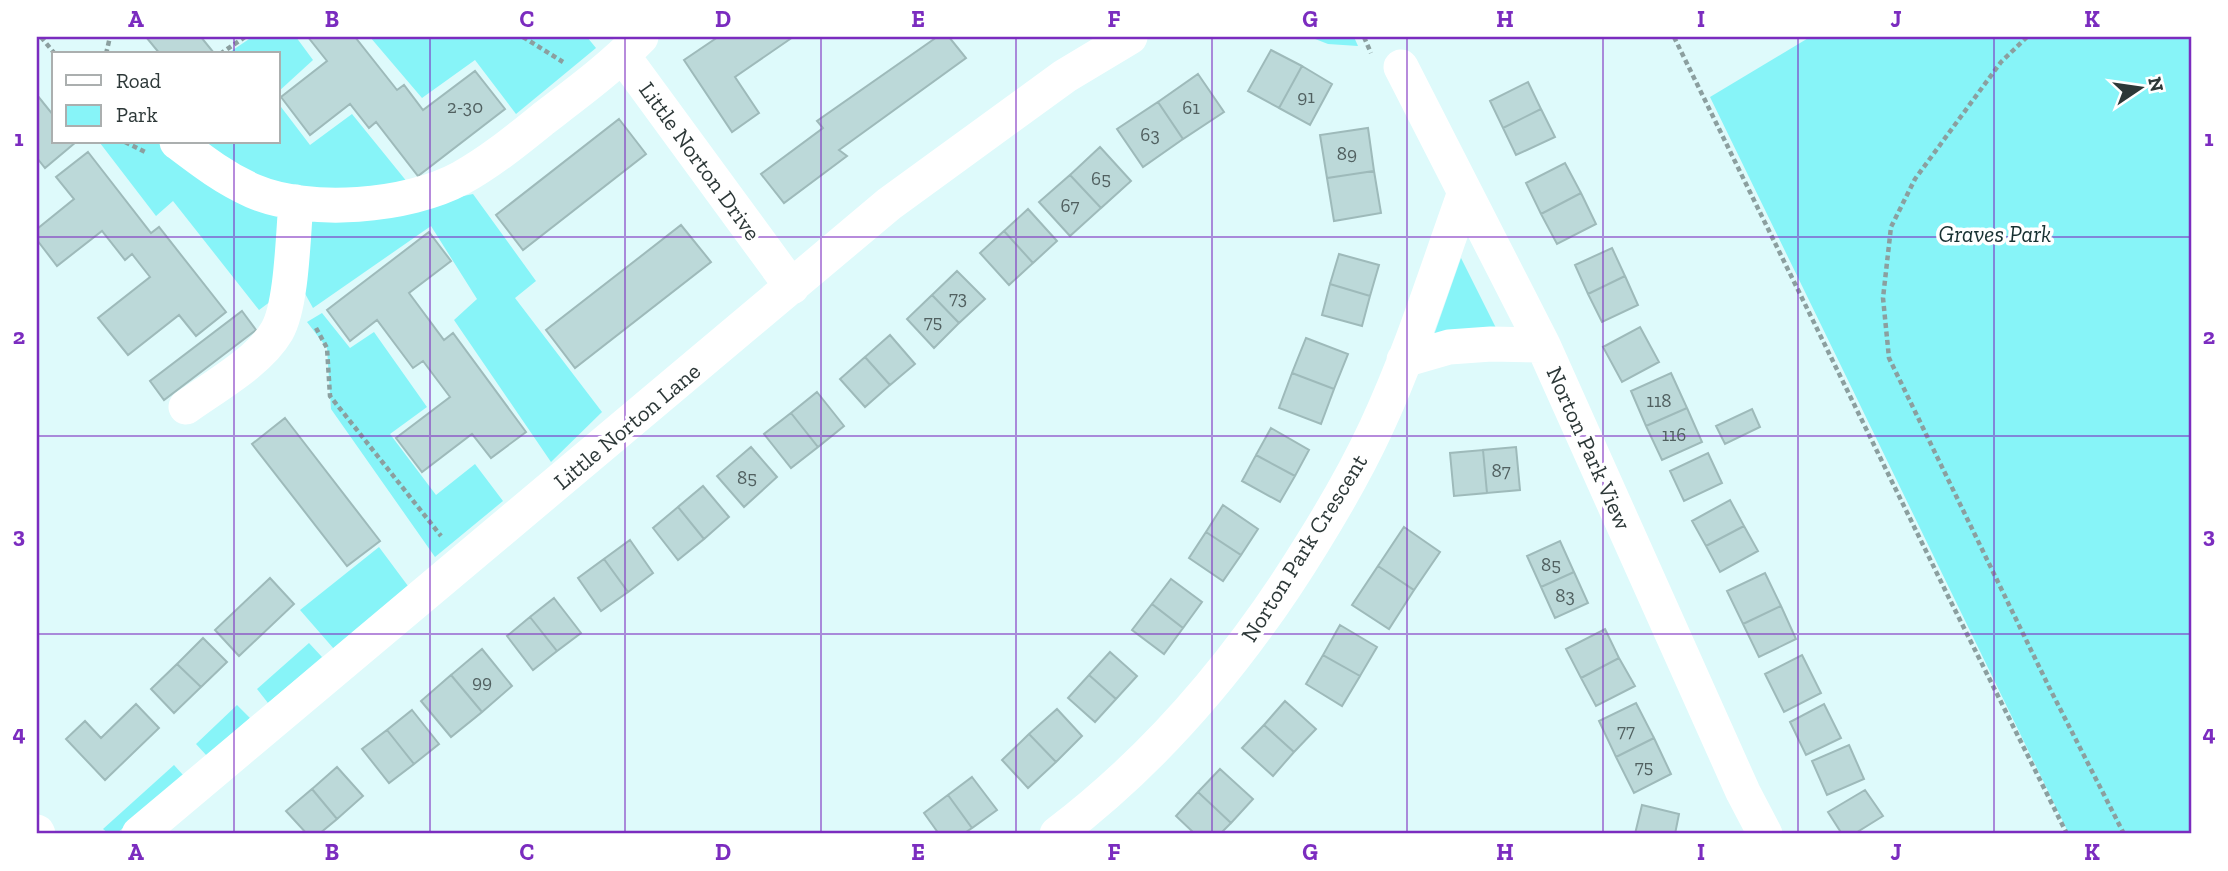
<svg xmlns="http://www.w3.org/2000/svg" width="2228" height="871" font-family="'Zilla Slab',serif">
	<rect width="100%" height="100%" fill="#defafb"/>
	<path fill="#87f4f8" d="M252,37H296L313,60L278,92V54H227Z
		M370,37H587L596,48L516,114L475,60L422,98Z
		M1310,37H1354L1358,46L1328,44Z
		M1810,37H2191V834H2069L1710,97Z
		M278,103L310,145L352,114L425,204L473,194L536,281L515,298L602,412L551,462L454,320L477,299L431,226L313,308L298,281L259,310L173,201L156,216L100,143L278,142Z
		M1461,258L1496,328L1434,335Z
		M322,313L350,348L374,332L427,407L390,434L436,495L475,464L503,501L435,557L331,409L327,348L307,322Z
		M379,547L408,586L334,649L300,610Z
		M309,643L322,657L268,703L257,689Z
		M237,705L250,718L207,756L196,744Z
		M174,765L184,776L116,834H109L103,829Z"/>
	<path fill="#bcd9d9" stroke="#9ebaba" stroke-width="2" d="M146,37H201L214,53L160,54Z
		M308,37H355L397,90L404,85L423,110L475,71L505,109L418,176L376,122L369,128L350,104L310,135L281,97L327,61Z
		M718,37H793L735,77L759,113L732,132L684,60Z
		M937,37H949L966,58L839,150L847,156L784,203L761,174L823,128L817,121Z
		M1271,50L1302,66L1279,108L1248,91Z
		M1302,66L1332,84L1310,125L1279,108Z
		M1198,74L1224,112L1183,139L1158,102Z
		M1528,82L1541,109L1503,128L1490,101Z
		M37,95L54,116V142H76L45,168L37,158Z
		M1158,102L1183,139L1143,167L1117,129Z
		M1541,109L1555,137L1516,155L1503,128Z
		M619,119L646,154L523,250L496,215Z
		M1368,128L1374,171L1327,178L1320,135Z
		M1100,147L1131,181L1101,208L1070,175Z
		M88,152L151,233L159,227L226,312L196,336L179,315L128,355L98,318L150,277L132,254L125,260L102,231L57,266L37,240V229L74,199L56,177Z
		M1565,163L1581,193L1541,214L1526,183Z
		M1374,171L1381,213L1334,221L1327,178Z
		M1070,175L1101,208L1070,236L1039,202Z
		M1581,193L1596,224L1557,244L1541,214Z
		M1028,209L1057,241L1033,263L1004,231Z
		M681,225L711,262L575,368L546,330Z
		M1004,231L1033,263L1009,285L980,253Z
		M429,232L451,261L409,293L444,340L453,333L526,432L491,458L472,434L422,472L396,438L450,397L423,361L413,368L377,320L350,341L327,310Z
		M1612,248L1625,276L1588,294L1575,265Z
		M1339,254L1379,265L1370,296L1330,284Z
		M957,271L985,299L959,323L932,295Z
		M1625,276L1638,305L1602,322L1588,294Z
		M1330,284L1370,296L1362,326L1322,315Z
		M932,295L959,323L934,348L907,319Z
		M242,311L256,330L164,400L150,381Z
		M1640,327L1659,362L1622,382L1603,347Z
		M890,335L915,364L890,385L865,357Z
		M1306,338L1348,354L1334,389L1292,373Z
		M865,357L890,385L865,407L840,379Z
		M1292,373L1334,389L1321,424L1279,408Z
		M1671,373L1687,408L1646,426L1631,391Z
		M817,392L844,426L818,447L791,413Z
		M1687,408L1702,442L1662,460L1646,426Z
		M1752,409L1760,427L1725,444L1716,426Z
		M791,413L818,447L791,468L764,434Z
		M285,418L380,541L347,566L252,444Z
		M1271,428L1309,450L1295,476L1256,455Z
		M751,447L777,477L744,507L717,476Z
		M1516,447L1520,490L1487,493L1483,450Z
		M1483,450L1487,493L1454,496L1450,453Z
		M1708,453L1722,483L1684,501L1670,471Z
		M1256,455L1295,476L1280,502L1242,481Z
		M703,486L729,517L704,539L678,507Z
		M1730,500L1744,526L1706,546L1692,521Z
		M1223,505L1258,529L1241,555L1206,532Z
		M678,507L704,539L678,560L653,528Z
		M1744,526L1758,551L1720,572L1706,546Z
		M1404,527L1440,552L1414,590L1378,566Z
		M1206,532L1241,555L1223,581L1189,558Z
		M630,540L653,573L628,592L604,559Z
		M1560,541L1574,572L1541,587L1527,556Z
		M604,559L628,592L601,611L578,578Z
		M1378,566L1414,590L1389,629L1352,605Z
		M1574,572L1588,603L1555,618L1541,587Z
		M1765,573L1781,606L1743,624L1727,591Z
		M270,578L294,604L239,656L215,630Z
		M1171,579L1202,602L1183,628L1152,604Z
		M554,598L581,633L557,651L530,617Z
		M1152,604L1183,628L1164,654L1132,630Z
		M1781,606L1796,639L1759,657L1743,624Z
		M530,617L557,651L533,670L507,636Z
		M1340,625L1377,647L1360,676L1323,655Z
		M1605,629L1619,658L1581,678L1566,649Z
		M203,638L227,662L201,687L177,664Z
		M482,649L512,686L482,712L451,675Z
		M1110,652L1137,676L1116,699L1089,675Z
		M1323,655L1360,676L1342,706L1306,684Z
		M1802,655L1821,693L1784,712L1765,674Z
		M1619,658L1635,686L1596,706L1581,678Z
		M177,664L201,687L174,713L151,689Z
		M451,675L482,712L451,737L421,701Z
		M1089,675L1116,699L1095,722L1068,698Z
		M1285,701L1316,729L1294,752L1264,725Z
		M1636,703L1654,738L1616,757L1599,721Z
		M136,704L159,728L105,780L66,739L85,721L101,738Z
		M1824,704L1841,738L1806,755L1790,722Z
		M1057,709L1082,736L1056,762L1029,734Z
		M412,710L439,744L414,764L387,730Z
		M1264,725L1294,752L1273,776L1242,748Z
		M387,730L414,764L389,783L362,749Z
		M1029,734L1056,762L1028,788L1002,760Z
		M1654,738L1671,774L1634,793L1616,757Z
		M1849,745L1864,779L1827,795L1812,761Z
		M337,767L363,796L337,819L312,789Z
		M1220,769L1253,799L1231,823L1198,792Z
		M972,777L997,810L972,828L948,795Z
		M312,789L337,819L319,834H307L286,811Z
		M1865,790L1883,816L1854,834H1842L1828,812Z
		M1198,792L1231,823L1220,834H1195L1176,816Z
		M948,795L972,828L963,834H939L924,813Z
		M1642,805L1679,814L1675,834H1635Z"/>
	<g fill="none" stroke-linecap="round" stroke-linejoin="round">
		<path stroke="#8b9f9f" stroke-width="4.5" stroke-dasharray="5 3.5" stroke-linecap="butt" d="M41,37L55,54
			M523,37L563,62
			M1364,37L1371,53
			M1674,37L1950,600L2067,834
			M2027,37L2001,62L1915,179L1891,227L1883,298L1889,358L2049,687L2124,834
			M106,54L110,37
			M220,54L245,37
			M125,142L145,152
			M316,328L327,348L330,396L441,536"/>
		<path stroke="#fff" stroke-width="35" d="M623,56L792,287
			M1401,67L1543,345L1743,792L1765,834
			M177,142C202,161 224,178 253,191C309,215 408,207 461,178C490,162 517,140 543,119C577,93 611,68 641,37
			M1404,360L1449,347L1491,344L1543,345
			M186,407C215,386 259,362 277,331C292,305 293,235 296,202
			M37,832L38,834
			M139,834L889,204L1065,76L1130,37
			M1057,834C1161,755 1244,655 1312,544C1335,507 1357,469 1376,428C1411,353 1436,273 1464,195"/>
	</g>
	<path fill="none" stroke="#7b2cbf" stroke-width="2" stroke-opacity="0.55" d="M234,37V54M430,37V834M625,37V834M821,37V834M1016,37V834M1212,37V834M1407,37V834M1603,37V834M1798,37V834M1994,37V834M234,142V834M37,237H2191M37,436H2191M37,634H2191"/>
	<g text-anchor="middle" dominant-baseline="central" stroke-width="7" stroke-linejoin="round" paint-order="stroke">
		<g font-size="19" fill="#516060">
			<text x="1306" y="96">91</text>
			<text x="465" y="106">2-30</text>
			<text x="1191" y="107">61</text>
			<text x="1150" y="134">63</text>
			<text x="1347" y="153">89</text>
			<text x="1101" y="178">65</text>
			<text x="1070" y="205">67</text>
			<text x="958" y="297">73</text>
			<text x="933" y="321">75</text>
			<text x="1659" y="400">118</text>
			<text x="1674" y="434">116</text>
			<text x="1501" y="470">87</text>
			<text x="747" y="477">85</text>
			<text x="1551" y="564">85</text>
			<text x="1565" y="595">83</text>
			<text x="482" y="681">99</text>
			<text x="1626" y="730">77</text>
			<text x="1644" y="766">75</text>
		</g>
		<g font-size="23" fill="#2d3838" stroke="#fff">
			<text transform="translate(700 161) rotate(54)">Little Norton Drive</text>
			<text transform="translate(627 426) rotate(-40)">Little Norton Lane</text>
			<text transform="translate(1589 448) rotate(66)">Norton Park View</text>
			<text transform="translate(1304 548) rotate(-58)">Norton Park Crescent</text>
		</g>
		<g font-size="23" font-style="italic" fill="#173031" stroke="#fff">
			<text x="1995" y="234">Graves Park</text>
		</g>
	</g>
	<rect width="2228" height="871" fill="none" stroke="#ffffff" stroke-width="77"/>
	<rect x="52" y="52" width="228" height="91" fill="#ffffff" stroke="#abafaf" stroke-width="2"/>
	<rect x="66" y="75" width="35" height="10" fill="#ffffff" stroke="#abafaf" stroke-width="2"/>
	<text x="116" y="88" font-size="21" fill="#2d3838">Road</text>
	<rect x="66" y="105" width="35" height="21" fill="#87f4f8" stroke="#abafaf" stroke-width="2"/>
	<text x="116" y="122" font-size="21" fill="#2d3838">Park</text>
	<g transform="translate(2140 88) rotate(77)" stroke="#ffffff" stroke-width="5" paint-order="stroke">
	<path d="M0-5L12 26L0 18L-12 26Z" fill="#2d3838"/>
	<text y="-10" font-size="19" font-weight="bold" text-anchor="middle" fill="#2d3838">N</text>
	</g>
	<rect x="38" y="38" width="2152" height="794" fill="none" stroke="#7b2cbf" stroke-width="2.5"/>
	<g font-size="23" text-anchor="middle" font-weight="bold" fill="#7b2cbf">
		<text x="136" y="27">A</text>
		<text x="332" y="27">B</text>
		<text x="527" y="27">C</text>
		<text x="723" y="27">D</text>
		<text x="918" y="27">E</text>
		<text x="1114" y="27">F</text>
		<text x="1310" y="27">G</text>
		<text x="1505" y="27">H</text>
		<text x="1701" y="27">I</text>
		<text x="1896" y="27">J</text>
		<text x="2092" y="27">K</text>
		<text x="19" y="146">1</text>
		<text x="2209" y="146">1</text>
		<text x="19" y="344">2</text>
		<text x="2209" y="344">2</text>
		<text x="19" y="543">3</text>
		<text x="2209" y="543">3</text>
		<text x="19" y="741">4</text>
		<text x="2209" y="741">4</text>
		<text x="136" y="860">A</text>
		<text x="332" y="860">B</text>
		<text x="527" y="860">C</text>
		<text x="723" y="860">D</text>
		<text x="918" y="860">E</text>
		<text x="1114" y="860">F</text>
		<text x="1310" y="860">G</text>
		<text x="1505" y="860">H</text>
		<text x="1701" y="860">I</text>
		<text x="1896" y="860">J</text>
		<text x="2092" y="860">K</text>
	</g>
</svg>
